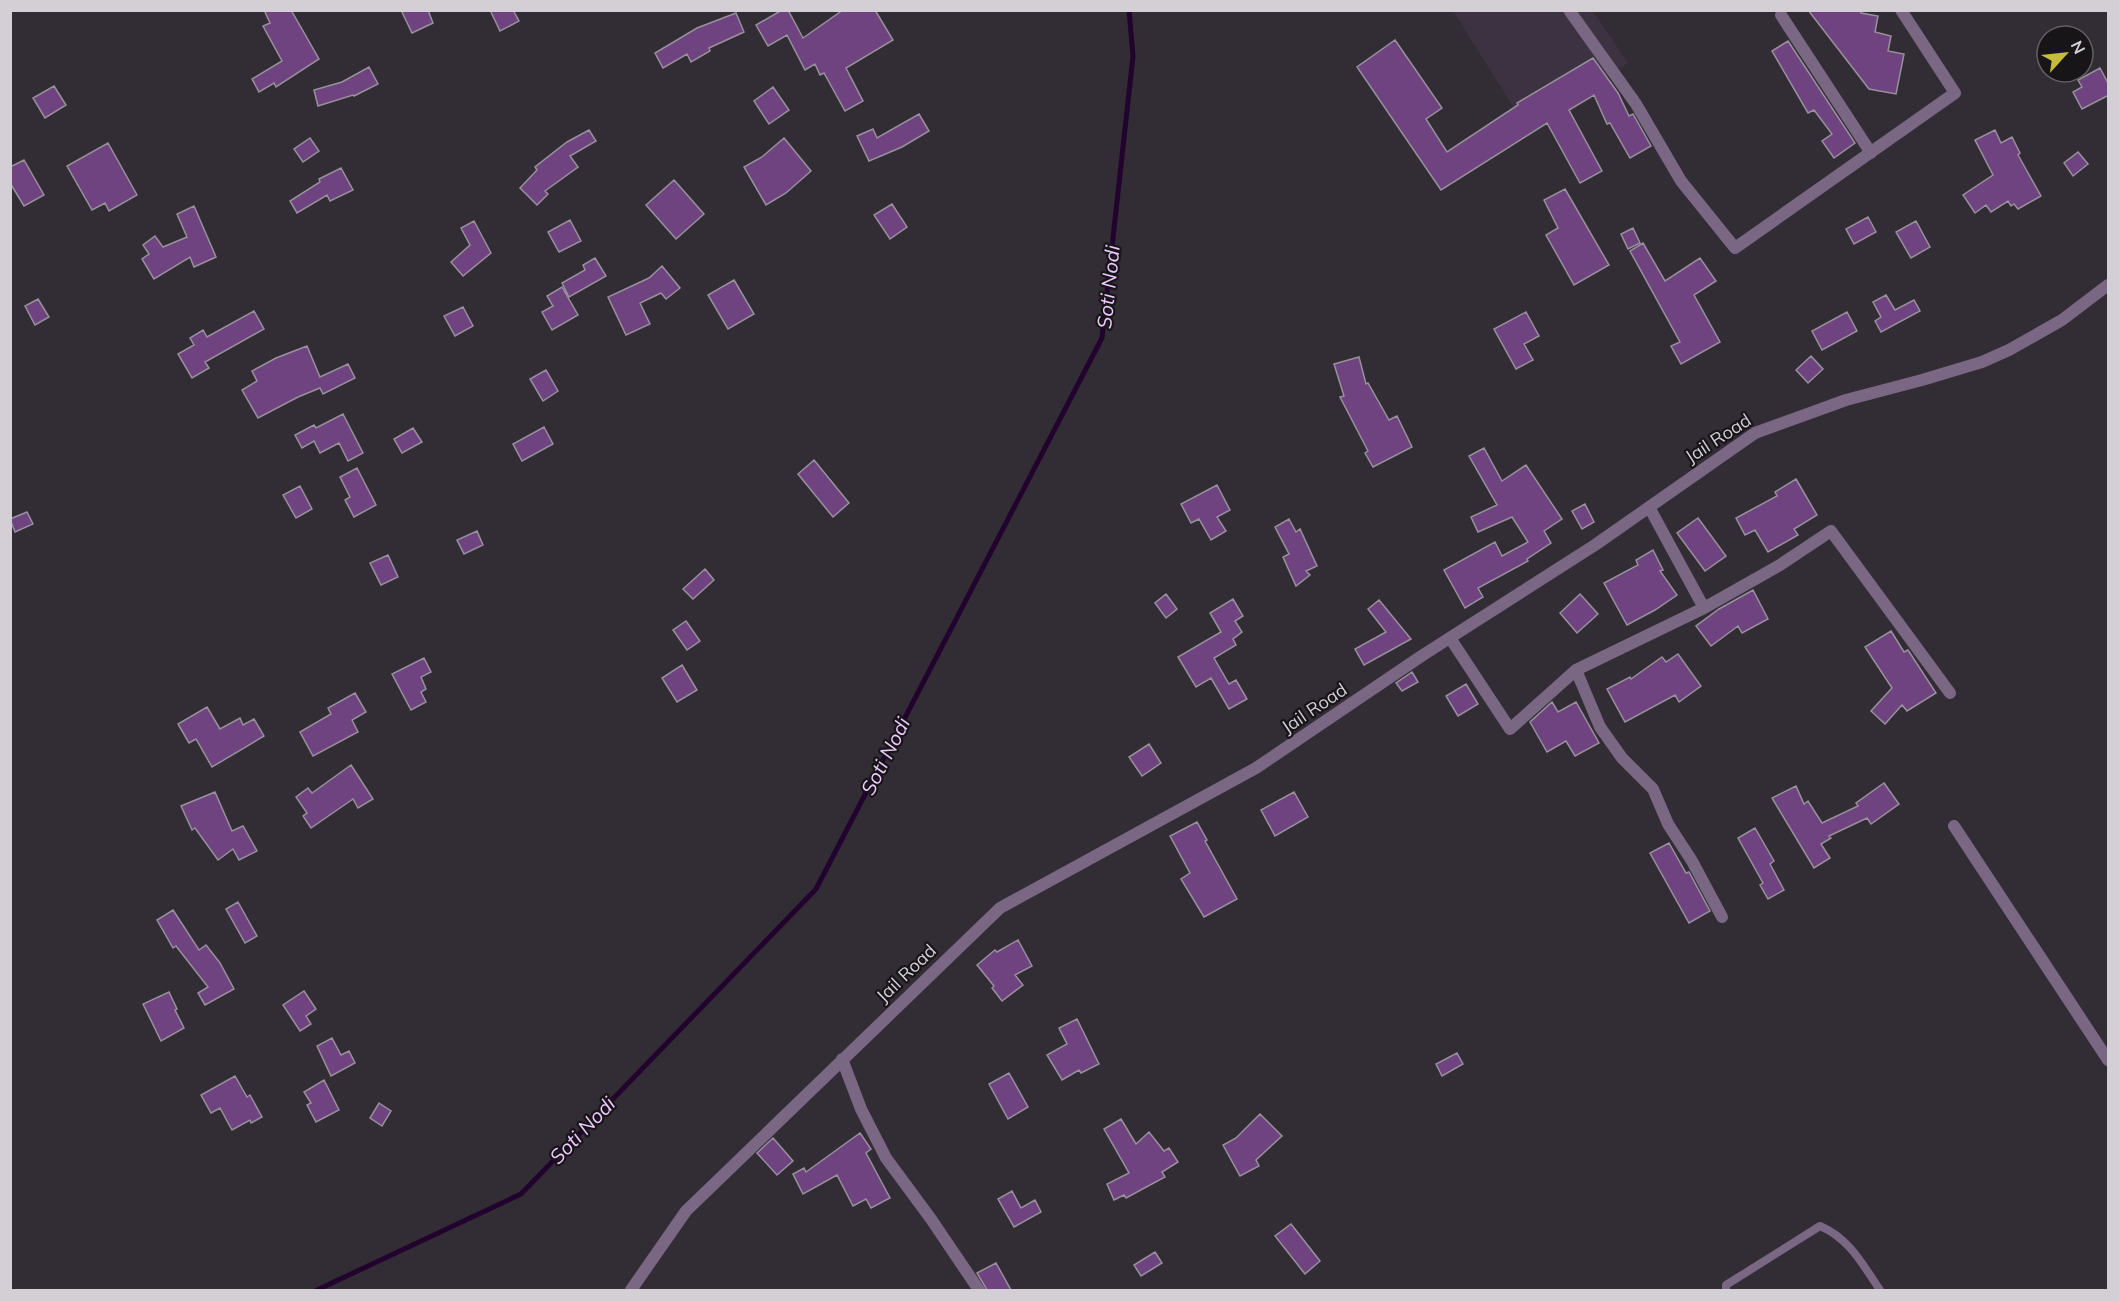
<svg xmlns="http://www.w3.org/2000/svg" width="2119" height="1301" font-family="Mulish,sans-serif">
	<rect width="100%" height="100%" fill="#322c35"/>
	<path fill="#3c3241" d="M1453,11H1593L1628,63L1527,129Z"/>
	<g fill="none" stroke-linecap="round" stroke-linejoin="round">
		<path stroke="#22032e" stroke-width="5" d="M317,1290L521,1194L816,889L1102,338L1133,56L1129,10"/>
	</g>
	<path fill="#6e4380" stroke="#98919c" stroke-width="1.5" d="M264,10H291L319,59L276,87L274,83L259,92L252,79L282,61L263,26L270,23Z
		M401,10H428L433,23L412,33Z
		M490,10H513L519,21L500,31Z
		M782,10H788L803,38L843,10H875L893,40L846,68L863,101L845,111L824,73L820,75L815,64L805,70L787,35L768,46L756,25Z
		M1808,10H1861V13L1878,16L1875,32L1891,36L1888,51L1904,54L1896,94L1869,89Z
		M736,13L744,32L709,48L710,51L691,62L687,54L663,68L655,53L697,28Z
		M1395,40L1442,108L1426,119L1447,152L1518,105L1517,103L1593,58L1618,93L1629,116L1633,114L1651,146L1630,158L1610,123L1607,124L1594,95L1569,110L1602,171L1580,183L1547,123L1441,190L1357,67Z
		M1788,41L1855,143L1834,158L1822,141L1832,134L1814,110L1808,113L1772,51Z
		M369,67L378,84L354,96L353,95L318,106L314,90L342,82Z
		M2100,68L2109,85V95L2082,109L2073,92L2082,87L2078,80Z
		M54,86L66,105L45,118L33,98Z
		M773,87L789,110L769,124L754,101Z
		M919,114L929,131L902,147L869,161L857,136L873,129L877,138Z
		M589,130L596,141L570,156L578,167L545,191L548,194L537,205L520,188L537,170L535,167L567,142Z
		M1995,130L2001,143L2012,137L2020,153L2018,155L2041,196L2018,209L2014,204L2011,206L2008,201L1991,212L1986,205L1975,213L1963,195L1993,175L1975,140Z
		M310,138L319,151L303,162L294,149Z
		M784,138L811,171L786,193L766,205L744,167L762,157Z
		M108,143L137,195L109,211L105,203L92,210L67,166Z
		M2078,152L2088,164L2073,176L2064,163Z
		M24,160L44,195L24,206L10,183V167Z
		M341,168L353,190L330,201L327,195L297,213L290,201L320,182L319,179Z
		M674,180L704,214L676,239L646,205Z
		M1565,189L1609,265L1574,285L1546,235L1558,228L1544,200Z
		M892,204L907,227L890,239L874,215Z
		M194,206L216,257L194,267L190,257L154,279L142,259L149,254L143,245L155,236L163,247L187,237L177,214Z
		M1868,217L1876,232L1854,244L1846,229Z
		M570,220L581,241L559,252L548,232Z
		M474,221L491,253L463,276L451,262L470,245L461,228Z
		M1916,221L1930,247L1911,258L1896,232Z
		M1633,228L1640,243L1628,249L1621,234Z
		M1643,243L1665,281L1700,258L1716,281L1694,295L1720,342L1681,364L1671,346L1680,342L1630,251Z
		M595,258L606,276L569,297L562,283L585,270L583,265Z
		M662,266L680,288L666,299L661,293L640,303L650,324L626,335L608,297L649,278Z
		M734,280L754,314L728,329L708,295Z
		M562,287L578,315L552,330L542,312L553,306L547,296Z
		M1886,295L1895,310L1914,300L1920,311L1881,332L1875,321L1881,317L1873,302Z
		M38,299L49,317L35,325L25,306Z
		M463,307L473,326L455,336L444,316Z
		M254,311L264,329L205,362L209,368L192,378L178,354L194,345L190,338L203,330L207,337Z
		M1526,312L1539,336L1524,344L1533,360L1516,369L1494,329Z
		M1847,312L1857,331L1822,350L1812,331Z
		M307,346L320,377L348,364L355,378L323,394L320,388L298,397L258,418L242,390L257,381L252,371L276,358Z
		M1811,356L1823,369L1808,383L1796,370Z
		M1359,357L1366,384L1368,383L1389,420L1397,416L1412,447L1373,467L1365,453L1368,451L1340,397L1344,396L1334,364Z
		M546,370L558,391L543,401L530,379Z
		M343,414L363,453L348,461L339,443L320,453L314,441L302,448L295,435L314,425L316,428Z
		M544,427L553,444L522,461L513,444Z
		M413,428L422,442L402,453L394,439Z
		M1484,448L1502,481L1526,465L1562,519L1544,531L1551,543L1527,559L1528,561L1478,588L1483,597L1465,608L1444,570L1495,542L1502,556L1528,542L1512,517L1478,532L1471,517L1497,505L1469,456Z
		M814,460L849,503L833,517L798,474Z
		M357,468L376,505L354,517L345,500L350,497L340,477Z
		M1796,479L1817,515L1794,529L1798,535L1768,552L1755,530L1745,535L1736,518L1777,496L1775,492Z
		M1217,485L1230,510L1217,517L1226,531L1211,540L1199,519L1191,523L1181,504Z
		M300,486L312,509L296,518L283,495Z
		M1585,504L1594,522L1582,529L1572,511Z
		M27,512L33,524L15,532L10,519Z
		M1698,518L1726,556L1705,571L1677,533Z
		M1289,519L1296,532L1300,529L1317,566L1306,571L1310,575L1296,586L1283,557L1289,554L1275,527Z
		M477,531L483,545L464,554L457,540Z
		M1653,550L1663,570L1660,571L1677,595L1655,610L1627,625L1604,583L1638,565L1636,560Z
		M388,555L398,577L381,585L370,563Z
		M705,569L714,580L693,599L683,589Z
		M1753,590L1768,619L1742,633L1738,626L1711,646L1696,626L1719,609Z
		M1166,594L1177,609L1166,618L1155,603Z
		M1580,594L1598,614L1577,633L1560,613Z
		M1233,599L1243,616L1235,621L1242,632L1233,639L1236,645L1214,658L1229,684L1236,680L1247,699L1229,709L1211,678L1196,687L1178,657L1221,632L1210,613Z
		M1379,600L1411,639L1364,665L1355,649L1386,632L1368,609Z
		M686,621L700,641L687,650L673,630Z
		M1891,631L1904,652L1908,650L1936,693L1907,711L1902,705L1885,724L1871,711L1892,688L1865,647Z
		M1678,654L1701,686L1679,702L1675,695L1625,722L1607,689L1630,677L1631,679L1662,657L1666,662Z
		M424,658L431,672L421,677L426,689L421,692L426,702L411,710L392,674Z
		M682,665L697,690L677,702L662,678Z
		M1412,672L1418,682L1402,691L1396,683Z
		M1466,684L1478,704L1458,716L1446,696Z
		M355,693L366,712L352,720L358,732L313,756L300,732L331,714L328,708Z
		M1552,702L1558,712L1576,702L1599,743L1575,756L1566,741L1547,752L1530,722Z
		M207,707L220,729L240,718L243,725L254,719L264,736L212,767L196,739L189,743L178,724Z
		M1149,744L1161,763L1142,776L1129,757Z
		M351,765L373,799L358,808L353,799L311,828L303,816L307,813L296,797L308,788L312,793Z
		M1884,783L1899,804L1871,824L1867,818L1829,836L1831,838L1821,844L1830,858L1814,868L1772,798L1796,786L1804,804L1808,801L1822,823L1858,806L1856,803Z
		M215,792L232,831L243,826L257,851L239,860L233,849L218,860L195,828L192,830L181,806Z
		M1294,792L1308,817L1275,836L1261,810Z
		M1197,822L1207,840L1205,841L1237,899L1204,917L1181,879L1190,873L1170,836Z
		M1755,828L1774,861L1770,864L1784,890L1768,899L1760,885L1763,883L1738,838Z
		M1669,843L1686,873L1689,872L1710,911L1689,923L1650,853Z
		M238,902L257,936L245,943L226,909Z
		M173,910L199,950L206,945L220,963L234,989L205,1005L198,993L208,987L176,946L173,948L157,920Z
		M1018,940L1032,966L1015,975L1023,985L1002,1001L992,988L994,986L977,965L995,950L997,952Z
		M304,991L316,1009L306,1016L311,1024L300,1031L283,1005Z
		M169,992L177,1009L175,1010L184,1028L161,1041L143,1004Z
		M1077,1019L1099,1064L1081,1073L1079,1070L1062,1080L1047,1055L1067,1044L1059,1028Z
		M332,1038L341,1055L349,1051L355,1063L331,1076L317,1046Z
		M1457,1053L1463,1064L1442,1076L1436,1064Z
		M1009,1073L1028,1107L1008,1119L989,1084Z
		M235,1076L247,1097L250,1095L262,1117L251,1123L250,1120L232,1130L220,1108L211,1113L201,1095Z
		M324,1080L339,1110L316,1122L307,1105L311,1103L304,1092Z
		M379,1103L391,1111L382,1126L370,1118Z
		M1260,1114L1282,1136L1256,1160L1259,1166L1240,1176L1223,1145L1236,1138Z
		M1121,1119L1136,1144L1149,1132L1164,1151L1169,1148L1178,1162L1162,1172L1165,1177L1126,1198L1124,1195L1114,1200L1107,1184L1129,1173L1104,1129Z
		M860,1133L871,1149L866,1153L890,1198L871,1208L866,1199L853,1206L837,1175L803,1194L793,1174L804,1168L806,1172Z
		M773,1138L793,1161L777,1175L757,1153Z
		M1012,1191L1021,1208L1035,1200L1041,1212L1014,1227L998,1199Z
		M1291,1224L1320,1261L1305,1274L1275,1236Z
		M1155,1252L1162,1263L1141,1276L1134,1265Z
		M996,1263L1011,1290H987L977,1273Z"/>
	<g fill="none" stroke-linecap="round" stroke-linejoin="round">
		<path stroke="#7a6783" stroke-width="8" d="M1726,1290V1285L1820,1226C1849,1238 1863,1265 1880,1290"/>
		<path stroke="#7a6783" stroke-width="12" d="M1569,10L1636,104L1681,181L1735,248L1955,93L1901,10
			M1781,15L1871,153
			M1649,507L1704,608
			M1450,638L1510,729L1576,670L1704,608L1780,565L1831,531L1950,693
			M1576,670L1600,727L1622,758L1653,789L1668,824L1692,861L1722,917
			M1954,826L2108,1060
			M842,1059L861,1109L886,1158L931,1219L979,1290
			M631,1290L686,1211L1000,908L1256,768L1423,655L1595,545L1755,433L1846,400L1922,380L1982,362L2009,350L2062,320L2108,285"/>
	</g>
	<g text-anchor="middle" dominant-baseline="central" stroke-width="4.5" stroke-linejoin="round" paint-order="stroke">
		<g font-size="18" fill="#d3cfd5" stroke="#181519">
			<text transform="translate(1718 438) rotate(-33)">Jail Road</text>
			<text transform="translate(1314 708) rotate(-34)">Jail Road</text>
			<text transform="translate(906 973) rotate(-44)">Jail Road</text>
		</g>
		<g font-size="20" font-style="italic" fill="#edc9fe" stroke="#181519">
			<text transform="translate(1108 287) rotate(-84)">Soti Nodi</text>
			<text transform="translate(885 756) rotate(-63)">Soti Nodi</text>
			<text transform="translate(582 1130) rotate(-46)">Soti Nodi</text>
		</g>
	</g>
	<rect width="2119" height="1301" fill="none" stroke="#d3cfd5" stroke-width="24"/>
	<g transform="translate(2065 54) rotate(63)"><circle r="28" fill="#181519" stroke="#635f64" stroke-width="1.5"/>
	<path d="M0-4.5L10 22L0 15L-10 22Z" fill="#c5bc3d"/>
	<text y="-9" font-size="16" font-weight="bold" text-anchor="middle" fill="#d3cfd5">N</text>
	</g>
</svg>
